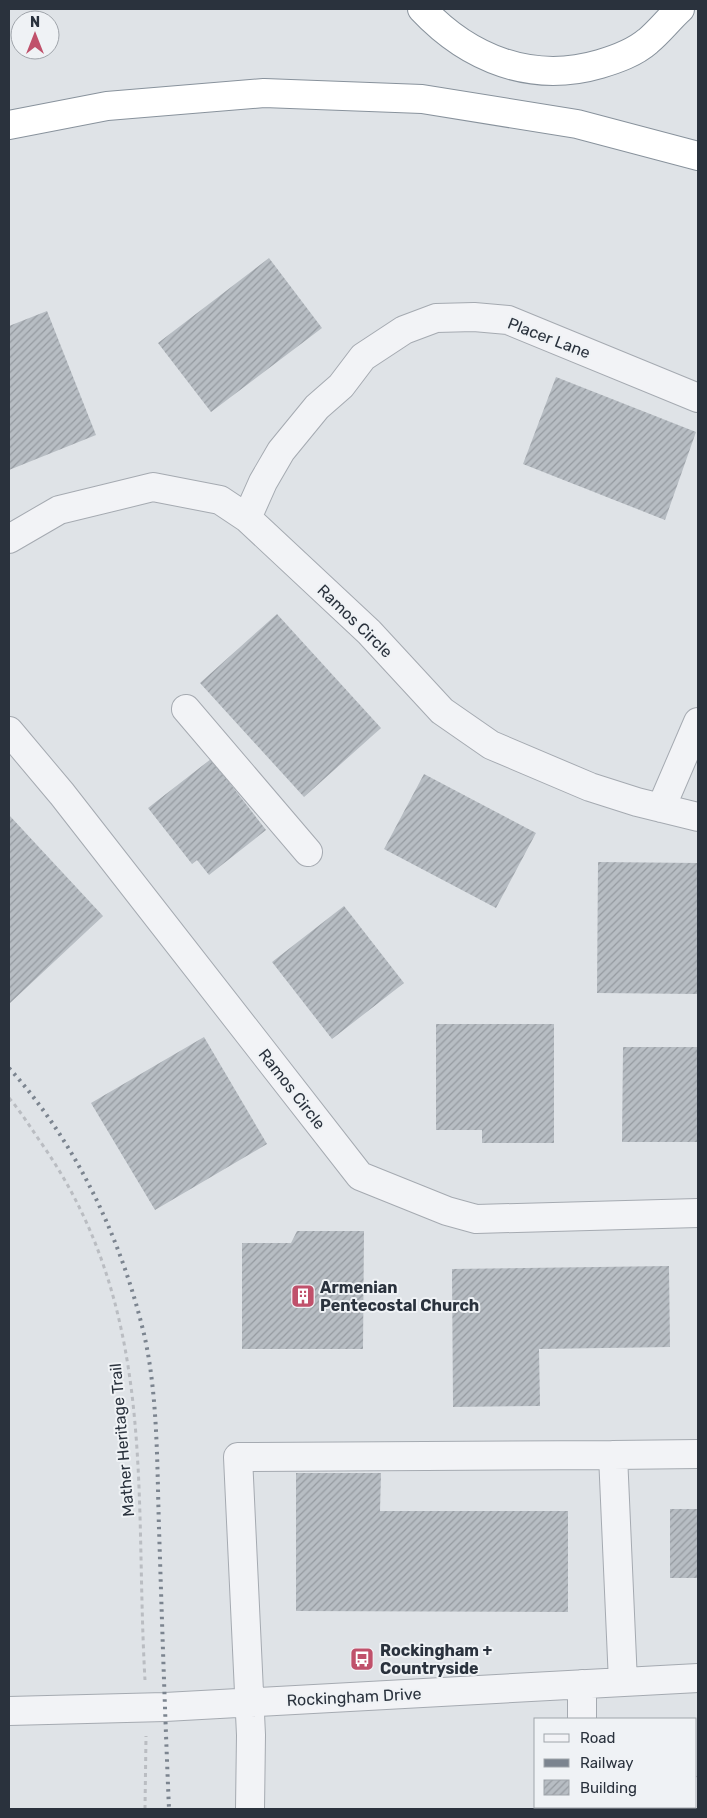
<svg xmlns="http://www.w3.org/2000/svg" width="707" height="1818" font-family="Rubik,sans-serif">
	<defs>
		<pattern id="building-hatch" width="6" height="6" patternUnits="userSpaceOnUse" patternTransform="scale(1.25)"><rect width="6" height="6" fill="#b7bdc3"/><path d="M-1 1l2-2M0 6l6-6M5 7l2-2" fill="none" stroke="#959aa0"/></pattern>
	</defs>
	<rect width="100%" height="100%" fill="#dfe3e7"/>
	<path fill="url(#building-hatch)" d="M269,258L322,328L211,412L158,343Z
		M47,311L96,435L9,470V326Z
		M556,377L696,432L665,520L523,464Z
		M277,614L381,728L304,797L200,683Z
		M211,759L266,830L209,875L197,860L192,864L148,808Z
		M424,774L536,833L496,908L384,849Z
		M9,815L103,916L9,1004Z
		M598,862L698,863V994L597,993Z
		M344,906L404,983L332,1039L272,962Z
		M436,1024H554V1143H482V1130H436Z
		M204,1037L267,1144L155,1210L91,1103Z
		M623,1047H698V1142H622Z
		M297,1231H364L363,1349H242V1243H291Z
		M669,1266L670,1347L539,1349L540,1406L453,1407L452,1269Z
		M296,1473H381L380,1511H568V1612L296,1611Z
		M670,1509H698V1578H670Z"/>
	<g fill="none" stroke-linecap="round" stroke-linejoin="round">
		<g stroke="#a5aab1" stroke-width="30">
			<path id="minor" d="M247,518L263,482L281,451L317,407L341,386L363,357L404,330L436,318L474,317L508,320L698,398
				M9,539L59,510L153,487L220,500L247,518L369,632L442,711L491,745L590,787L637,802L698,817
				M186,709L308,852
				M9,731L62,794L360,1176L447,1211L476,1219L698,1213
				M661,808L698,722
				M613,1455L698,1454
				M9,1711L165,1707L698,1678
				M582,1719V1684
				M696,1794L698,1791
				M250,1809L251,1735L238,1457L613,1455L623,1682"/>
		</g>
		<g stroke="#88929c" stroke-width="30">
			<path id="highway" d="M422,9C469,59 532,84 600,64C617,59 634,53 648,41C659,32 669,19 680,9
				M9,125L107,106L264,93L422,99L577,124L698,156"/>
		</g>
		<path stroke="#babdc2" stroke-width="3" stroke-dasharray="4 4" stroke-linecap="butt" d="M9,1098C22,1113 32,1130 44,1147C158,1314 134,1489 145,1680
			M145,1809L146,1736"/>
		<use href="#minor" stroke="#f2f3f6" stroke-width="28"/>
		<use href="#highway" stroke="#fff" stroke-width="28"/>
		<path stroke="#7b848f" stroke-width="4" stroke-dasharray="2.5 5" stroke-linecap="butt" d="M9,1068C76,1142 121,1238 144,1334C158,1395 157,1466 159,1528C162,1622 165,1716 169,1809"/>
	</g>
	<defs>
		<g id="building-square" transform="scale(1.25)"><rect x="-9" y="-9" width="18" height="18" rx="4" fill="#c0516b" stroke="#eff2f5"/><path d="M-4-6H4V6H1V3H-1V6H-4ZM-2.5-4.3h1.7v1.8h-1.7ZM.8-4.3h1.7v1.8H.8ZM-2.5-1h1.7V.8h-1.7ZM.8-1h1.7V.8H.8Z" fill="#fff"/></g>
		<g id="bus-square" transform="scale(1.25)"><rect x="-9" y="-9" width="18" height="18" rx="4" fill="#c0516b" stroke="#eff2f5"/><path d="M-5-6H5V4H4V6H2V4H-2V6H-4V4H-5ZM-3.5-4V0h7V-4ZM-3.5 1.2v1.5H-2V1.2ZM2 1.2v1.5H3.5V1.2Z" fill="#fff"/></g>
	</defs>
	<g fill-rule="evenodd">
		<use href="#building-square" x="303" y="1296"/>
		<use href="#bus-square" x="362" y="1659"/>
	</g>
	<g text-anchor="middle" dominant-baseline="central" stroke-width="4" stroke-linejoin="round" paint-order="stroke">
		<g font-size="16" fill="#2a323d" stroke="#eff2f5">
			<text transform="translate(549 338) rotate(21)">Placer Lane</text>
			<text transform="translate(355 621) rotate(44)">Ramos Circle</text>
			<text transform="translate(292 1089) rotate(52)">Ramos Circle</text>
			<text transform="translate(122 1440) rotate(-95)">Mather Heritage Trail</text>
			<text transform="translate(354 1697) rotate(-3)">Rockingham Drive</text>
		</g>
		<g font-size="16" font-weight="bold" fill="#2a323d" stroke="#eff2f5" text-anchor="start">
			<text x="320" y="1287">Armenian<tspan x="320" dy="18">Pentecostal Church</tspan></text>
			<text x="380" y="1650">Rockingham +<tspan x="380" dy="18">Countryside</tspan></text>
		</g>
	</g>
	<rect width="707" height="1818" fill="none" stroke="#2a323d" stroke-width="20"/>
	<rect x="534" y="1718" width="162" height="90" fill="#eff2f5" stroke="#a0a5ab"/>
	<rect x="544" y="1734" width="25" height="8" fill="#f2f3f6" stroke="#a0a5ab"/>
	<text x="580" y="1743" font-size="15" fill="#2a323d">Road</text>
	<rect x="544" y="1759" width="25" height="8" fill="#7b848f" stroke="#a0a5ab"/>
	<text x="580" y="1768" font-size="15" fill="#2a323d">Railway</text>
	<rect x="544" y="1780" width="25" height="15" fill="url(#building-hatch)" stroke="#a0a5ab"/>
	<text x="580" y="1793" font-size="15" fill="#2a323d">Building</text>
	<g transform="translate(35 35)"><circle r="24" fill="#eff2f5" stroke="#a0a5ab"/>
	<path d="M0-4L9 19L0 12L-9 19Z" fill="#c0516b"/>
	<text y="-8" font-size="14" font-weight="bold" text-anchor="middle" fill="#2a323d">N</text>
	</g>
</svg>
